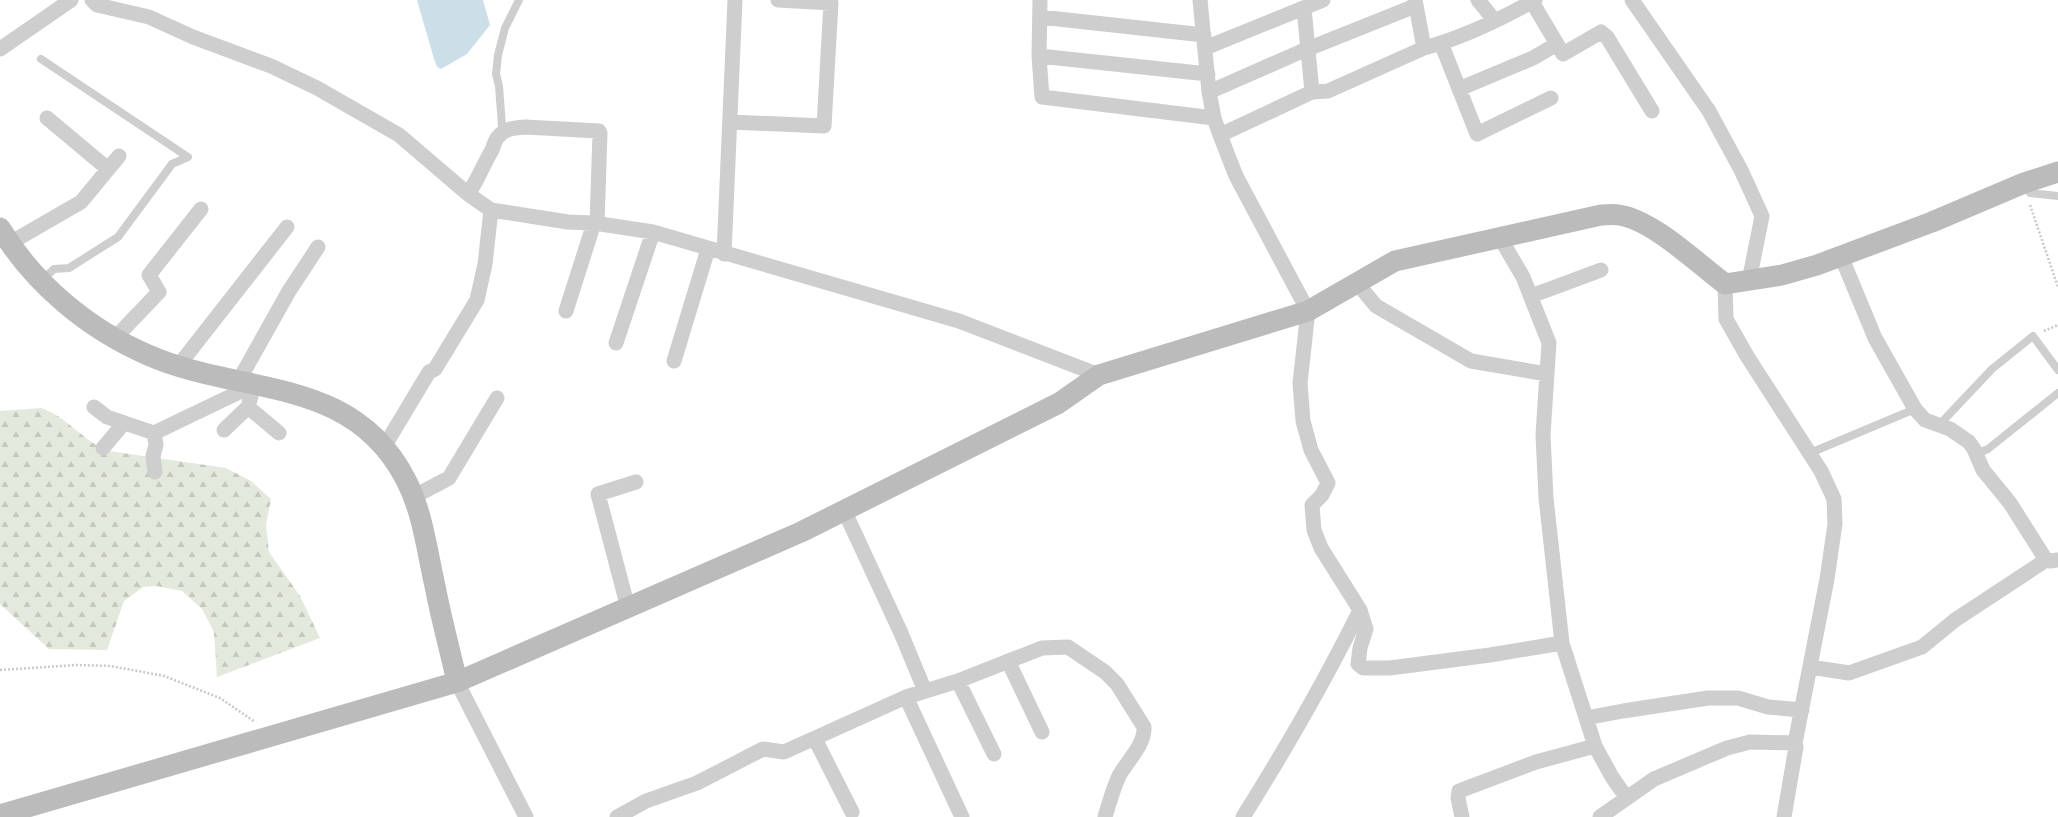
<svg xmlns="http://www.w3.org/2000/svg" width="2058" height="817" font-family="Raleway,sans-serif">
	<defs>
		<pattern id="forest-firs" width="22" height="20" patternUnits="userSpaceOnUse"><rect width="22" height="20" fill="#e4e9dd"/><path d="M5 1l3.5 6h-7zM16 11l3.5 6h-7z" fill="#c4c8be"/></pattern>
	</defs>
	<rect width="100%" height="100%" fill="#fff"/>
	<path fill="url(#forest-firs)" d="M41,408C67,416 83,442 109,451L226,468L251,481L271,499L266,525L269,552L300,596L320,638L217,677L214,632L202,609L182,591L156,586L143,587L124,601L107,650L49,649L0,604V411Z"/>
	<path fill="#ccdfe8" d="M417,0H483L490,25L467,54L441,69L437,67L434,59Z"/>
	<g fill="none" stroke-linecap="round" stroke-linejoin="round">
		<path stroke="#c8c8c8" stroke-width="2.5" stroke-dasharray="2 2" stroke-linecap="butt" d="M2030,205L2058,287
			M2044,331L2058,325
			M0,670L76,665L111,666L164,676L220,698L255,722"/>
		<path stroke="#cecece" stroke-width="8" d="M41,59L188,157L172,164L118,237L69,268L54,269L42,280
			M505,131L502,126L499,86L496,74L498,55L505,28L519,0
			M2026,183L2030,193L2058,196
			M1939,425L1992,369L2033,336L2058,370
			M1810,453L1915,409
			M1976,454L1988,449L2058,393"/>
		<path stroke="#cecece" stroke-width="15" d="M92,0L97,5L149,17L193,37L271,66L317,88L399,135L468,194L491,210L568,222L594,223L653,232L959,321L1099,375
			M1040,0L1039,56L1042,97L1214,118
			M1200,0L1209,92L1214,118L1220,135L1236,176L1308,311L1300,383L1303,421L1311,450L1328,483L1322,495L1312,505L1314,530L1321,548L1360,610C1325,681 1285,750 1243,817
			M1415,0L1424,48
			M1478,0L1495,21
			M1632,0L1709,111L1741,170L1762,216L1749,281
			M1532,2L1563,54L1601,32L1607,37L1652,111
			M1304,8L1312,92
			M1040,17L1204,35
			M1441,43L1477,134L1551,98
			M1205,48L1323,0
			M0,49L71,0
			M1039,56L1208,74
			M1459,89L1533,58L1557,44
			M1209,92L1300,52L1415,6
			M47,118L108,169
			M730,122L824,126L831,3L778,0
			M1220,135L1312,92L1328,91L1424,48C1462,38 1501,19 1535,0
			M468,194C478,180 483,165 492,150C494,145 495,139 499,136C505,128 516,128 525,127L599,131L600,133L597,224
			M1499,236L1523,277L1549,343L1543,435L1546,498L1562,643L1595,746L1612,777L1626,797
			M10,243L81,202L119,156
			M724,254L735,0
			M1841,256L1875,338L1915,409L1925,420L1950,429L1969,442L1974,449L1983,470L2010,503L2046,560
			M1357,283L1376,306L1471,361L1547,374
			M1725,284L1726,319L1747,356L1821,471L1834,499L1835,524L1827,579L1795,743L1796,747L1784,817
			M1531,296L1601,270
			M566,311L594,223
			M115,338L159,292L149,275L201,209
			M616,343L653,232
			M674,361L708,249
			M179,365L287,227
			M238,382L289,291L318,247
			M254,385L248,407L279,433
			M94,407L107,417L154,433L254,385
			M224,430L248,407
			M154,433L156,445L153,456L155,472
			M384,447L429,372L435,369L477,300L485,264L491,210
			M103,448L124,423
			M413,497L449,478L497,398
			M844,510L901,633L925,691
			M628,608L598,494L636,482
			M1360,610L1366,629L1360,648L1358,664L1363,668H1390L1490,655L1562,643
			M1008,661L1042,732
			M1810,667L1849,673L1922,647L1955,620L2046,560L2050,561L2058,560
			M958,681L994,754
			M457,682L526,817
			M906,697L962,817
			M1586,718L1623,711L1708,698H1738L1768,707L1802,710
			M815,739L852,812
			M617,817L646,801L697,783L763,749L784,752L906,697L958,681L1042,648L1068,647L1105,672L1117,684L1144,727C1145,745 1127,761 1119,776C1113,789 1109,803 1105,817
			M1462,817L1458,798L1459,791L1536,762L1595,746
			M1600,817L1654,779L1727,748L1750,742L1795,743"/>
		<path stroke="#bbb" stroke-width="21" d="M0,228C34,284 88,329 148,355C241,396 352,374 406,480C423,513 427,551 435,586C441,618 450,650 457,682
			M0,815L457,682L801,532L1059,403L1099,375L1308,311L1395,261L1601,215C1607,215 1613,214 1619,215C1653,220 1698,264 1725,284L1782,275L1817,265L1932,222L2024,183L2058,172"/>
	</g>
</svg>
